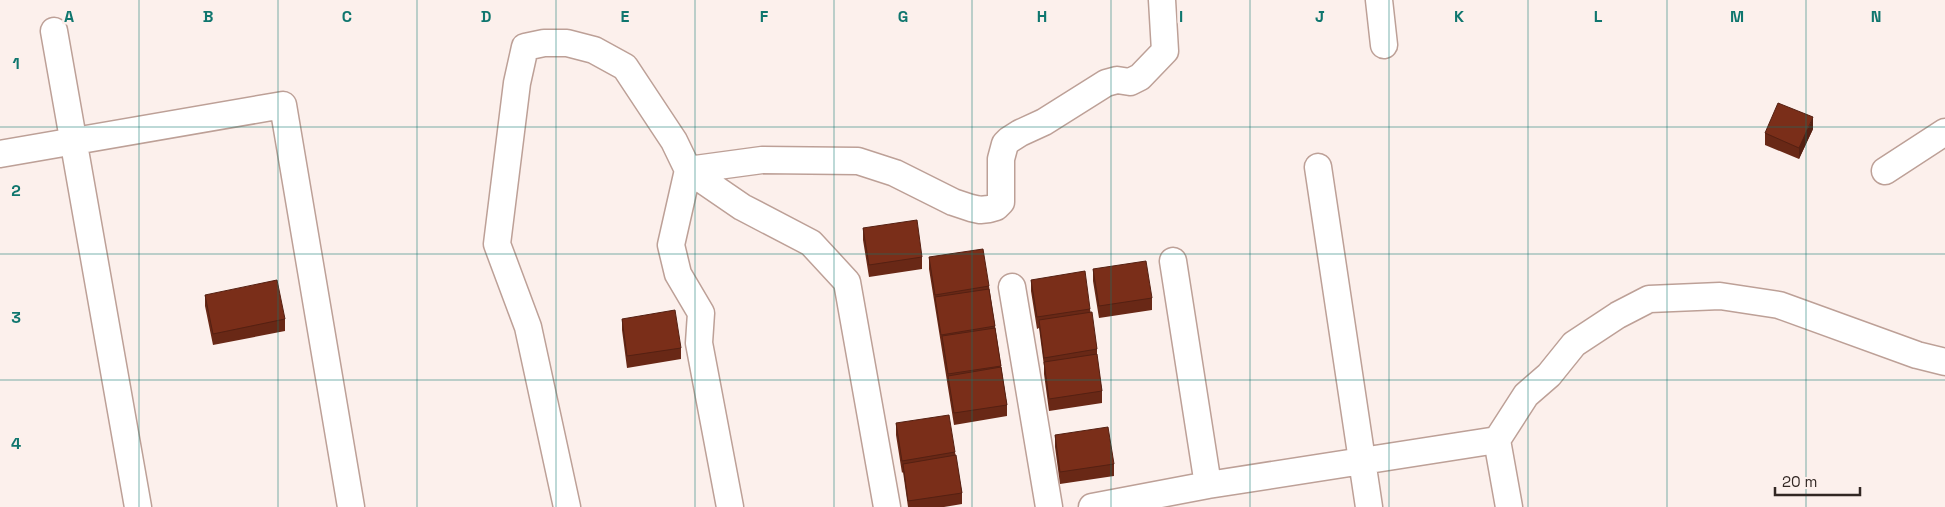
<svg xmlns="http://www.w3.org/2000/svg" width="1945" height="507" font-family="'Space Grotesk',sans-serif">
	<rect width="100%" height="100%" fill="#fcf0ec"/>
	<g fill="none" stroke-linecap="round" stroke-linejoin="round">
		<g stroke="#bda097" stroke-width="29">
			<path id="minor" d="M1379,0L1384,45
				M54,31L138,507
				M0,154L283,105L351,507
				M1318,167L1369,507
				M688,170L762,160L858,161L895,173L953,202L971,208L980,210L989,209L996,207L1001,202V159L1005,144L1009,140L1020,133L1044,122L1106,83L1117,80L1130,82L1140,77L1165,51L1162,0
				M688,170L742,207L811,243L847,282L887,507
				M1885,171L1945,132
				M1173,261L1208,485
				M1012,287L1049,507
				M567,507L528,327L497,244L517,83L525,47L544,43H567L594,50L625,67L674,141L688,170L671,245L678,274L701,313L699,343L730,507
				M1092,507L1208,485L1497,440
				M1509,507L1497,440L1526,395L1549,375L1574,344L1618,315L1649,299L1720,296L1779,305L1917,355L1945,362"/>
		</g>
		<use href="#minor" stroke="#fff" stroke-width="26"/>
	</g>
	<path fill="#692816" d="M1813,129L1799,159L1765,145V133Z
		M863,228L922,257V269L869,277L863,240Z
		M929,257L989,286L1007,405V416L954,425L929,269Z
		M1093,269L1152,298V310L1099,318L1093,281Z
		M1031,280L1090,309L1097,349V357L1102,391V403L1049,411L1044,374V366L1039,328L1037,329L1031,291Z
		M205,295L285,319V331L213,345L205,306Z
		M622,319L681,348V359L627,368L622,330Z
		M896,423L955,452L962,493V504L944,507H908L903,472L902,473L896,435Z
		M1055,435L1114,464V476L1060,484L1055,447Z"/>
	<path fill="#552012" d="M1813,117V129L1799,159V148Z"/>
	<path fill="#7a2e19" stroke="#552012" d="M1778,103L1813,117L1799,148L1765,133Z
		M917,220L922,257L869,265L863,228Z
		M983,249L989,286L935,295L929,257Z
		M1146,261L1152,298L1099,306L1093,269Z
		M1085,271L1090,309L1037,317L1031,280Z
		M277,280L285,319L213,334L205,295Z
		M989,289L995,326L941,335L935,297Z
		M675,310L681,348L627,356L622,319Z
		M1092,312L1097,349L1044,358L1039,320Z
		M995,328L1001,366L948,374L942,336Z
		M1097,354L1102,391L1049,399L1044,362Z
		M1001,367L1007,405L954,413L948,376Z
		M949,415L955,452L902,461L896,423Z
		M1108,427L1114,464L1060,472L1055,435Z
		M956,455L962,493L908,501L903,464Z"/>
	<path fill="none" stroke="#0f766e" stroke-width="1" stroke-opacity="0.55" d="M139,0V507M278,0V507M417,0V507M556,0V507M695,0V507M834,0V507M972,0V507M1111,0V507M1250,0V507M1389,0V507M1528,0V507M1667,0V507M1806,0V507M0,127H1945M0,254H1945M0,380H1945"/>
	<g font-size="16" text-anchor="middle" font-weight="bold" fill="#0f766e" stroke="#fcf0ec" stroke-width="5" stroke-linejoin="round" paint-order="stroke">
		<text x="69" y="22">A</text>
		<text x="208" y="22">B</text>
		<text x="347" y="22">C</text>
		<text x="486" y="22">D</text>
		<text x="625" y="22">E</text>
		<text x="764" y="22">F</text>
		<text x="903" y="22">G</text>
		<text x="1042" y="22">H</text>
		<text x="1181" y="22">I</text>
		<text x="1320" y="22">J</text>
		<text x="1459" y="22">K</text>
		<text x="1598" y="22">L</text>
		<text x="1737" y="22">M</text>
		<text x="1876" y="22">N</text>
		<text x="16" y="69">1</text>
		<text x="16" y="196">2</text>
		<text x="16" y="323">3</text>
		<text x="16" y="449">4</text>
	</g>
	<path d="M1775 487v8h85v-8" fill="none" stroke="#322723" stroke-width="2.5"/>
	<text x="1782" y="487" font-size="15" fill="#322723" stroke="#fcf0ec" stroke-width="4" paint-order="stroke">20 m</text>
</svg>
